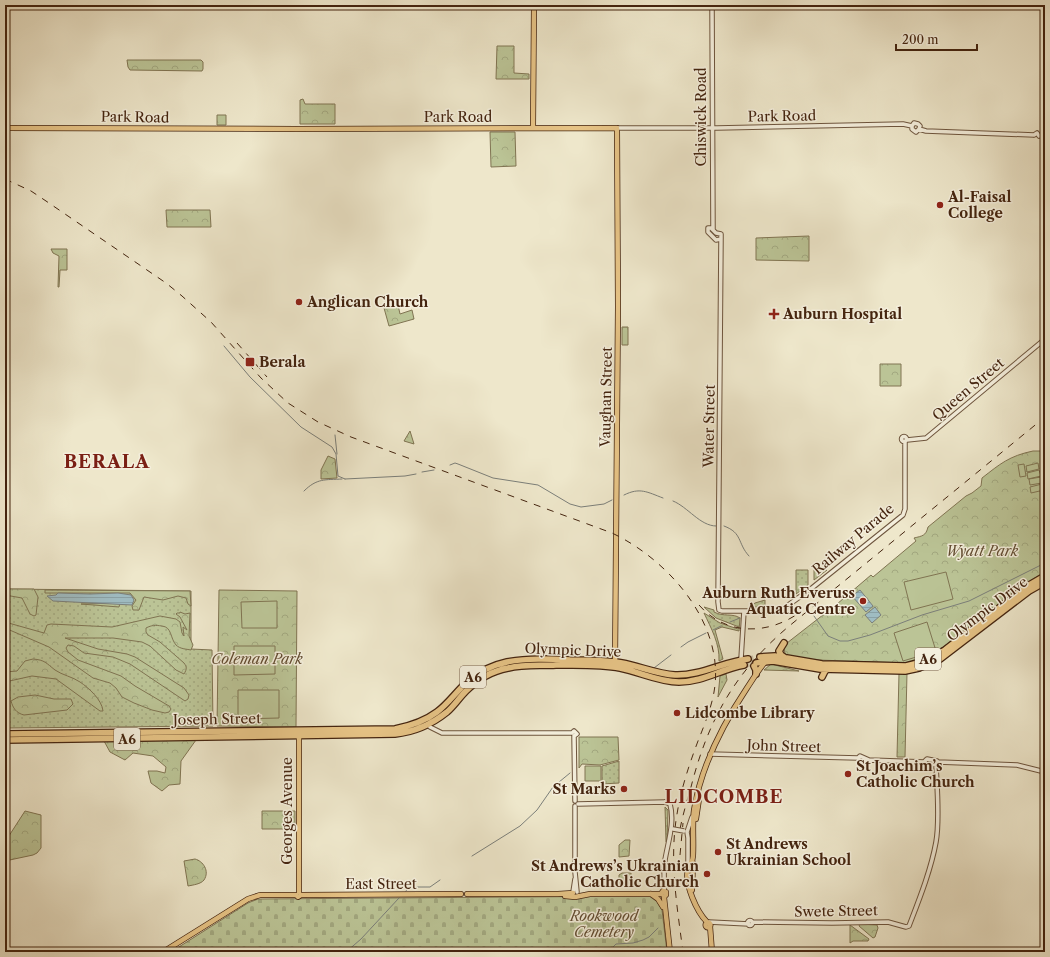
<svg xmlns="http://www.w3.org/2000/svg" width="1050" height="957" font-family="'Libre Caslon Text',serif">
	<defs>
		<pattern id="grass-dots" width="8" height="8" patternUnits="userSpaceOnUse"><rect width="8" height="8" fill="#bbc496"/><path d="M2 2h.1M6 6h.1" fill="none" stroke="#a2a880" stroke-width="1.8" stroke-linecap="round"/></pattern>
		<pattern id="forest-crowns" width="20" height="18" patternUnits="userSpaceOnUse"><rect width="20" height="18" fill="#bbc496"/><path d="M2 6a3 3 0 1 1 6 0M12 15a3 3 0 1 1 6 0" fill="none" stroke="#a2a880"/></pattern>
		<pattern id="cemetery-stones" width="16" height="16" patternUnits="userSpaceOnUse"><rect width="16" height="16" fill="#bbc496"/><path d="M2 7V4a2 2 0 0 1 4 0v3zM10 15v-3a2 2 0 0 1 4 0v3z" fill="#a2a880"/></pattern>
		<pattern id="water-rules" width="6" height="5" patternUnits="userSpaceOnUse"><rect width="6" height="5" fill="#9fbcc2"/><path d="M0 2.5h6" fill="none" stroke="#8aa1a6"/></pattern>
	</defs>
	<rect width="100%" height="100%" fill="#eee7cb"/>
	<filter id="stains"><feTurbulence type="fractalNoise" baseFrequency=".005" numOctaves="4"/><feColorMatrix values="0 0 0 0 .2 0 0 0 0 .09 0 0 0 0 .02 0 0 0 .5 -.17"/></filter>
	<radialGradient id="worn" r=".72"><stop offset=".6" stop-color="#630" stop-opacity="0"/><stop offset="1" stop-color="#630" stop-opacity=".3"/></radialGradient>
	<path fill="url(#grass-dots)" stroke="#807452" d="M796,570H808V585L796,594Z
		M5,589L191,591V649L212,650L213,726L5,728Z
		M765,600V607H750L755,603Z
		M704,607L714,610V612C723,617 733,613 740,618L739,631L722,627L715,630L723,659L719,661C720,644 711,628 704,613L720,623L738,629L739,627L716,618Z
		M726,674L727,680L718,697L720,676Z
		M619,761V783L602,784V766Z
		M665,807L668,810L667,842H666Z"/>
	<path fill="url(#forest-crowns)" stroke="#807452" d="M497,46H514V73L529,74V79H496Z
		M127,60H201L203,62V69L202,71L130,70L128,67Z
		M303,99L305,104H335V124H300V100Z
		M217,115H226V125H217Z
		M490,132H515L516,166L491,167Z
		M166,210H210L211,227H167Z
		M809,236V261L756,260V238Z
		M51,249H67V270H60L59,287H58L59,256L53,253Z
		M398,305L400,314L412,310L414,319L389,326L384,308Z
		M622,327H628V345H622Z
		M880,364H901V386H880Z
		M410,431L414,444L404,441Z
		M1033,451H1045V572L1023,585L942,648C930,656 919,660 905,663L817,660L790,657L785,654L784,648L787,643L837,604L871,575L873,577L916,541L914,538C922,536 926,536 928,527L966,496L972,493L981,486L982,478C1000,464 1009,456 1033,451Z
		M328,456L335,459L337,478L321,479V470Z
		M814,570H827L814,580Z
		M5,589H34L38,597L36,615L34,616L30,614L22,598L5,595Z
		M45,590L190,591L191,606L188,604L186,598L178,596L163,600L144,597L139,610H133L132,606L136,600L130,593H45Z
		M219,590L297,591L296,727L217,726Z
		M120,603L119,607L81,604Z
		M180,612L185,614L190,613L189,636L193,645L191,650C186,649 180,649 176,645C170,638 172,627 162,626C155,625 152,625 146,628V632L148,635L160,642L184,663C187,667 187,669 184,674L176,670L150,646L142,642L113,638H65L98,649L127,654L135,657L184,688L189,695L188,699L185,701L130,664L113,657L84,653L74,646L68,645L66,648L68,652L78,660L121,676L135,686L169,706L171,709L169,712L165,713L152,710L134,703L122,697L116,688L110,683L93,678L49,647L5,628V622L44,633L47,625L51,624L112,627L160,616L176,619L180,622L182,633L184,636L183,627L187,630L180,617L176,614L177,613H180Z
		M33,659C45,660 46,663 55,670C62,675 73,677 80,682C89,688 102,700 103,711H100L56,679L32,676L5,682V672L17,671L25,661Z
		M771,664L799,671L764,670Z
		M899,673H907L905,757H897Z
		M35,695L54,699H71L73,704L67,710L24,715C16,713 13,708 11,701L18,697Z
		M579,737H618L619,760L600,765L582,764L579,768Z
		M196,740L181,761L180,784L169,785L162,791L151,783L148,771H157L165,773L166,767L153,756L133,753L125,760L110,752L104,741Z
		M25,811L41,815V848L37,853L33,855L5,861V842Z
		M262,811H295V829H262Z
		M625,840H630L629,856L619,857V845Z
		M195,859C203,861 210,871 204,880C201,884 193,885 188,886L184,861Z
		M622,873H631V883H619V875Z
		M860,924L877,925L878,928L875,937L873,938L859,926Z
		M850,925L869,939L868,941H853L850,943Z"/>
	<path fill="url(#cemetery-stones)" stroke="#807452" d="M651,896L656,900L662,910L667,952H171L248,903L258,899Z"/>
	<path fill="#bbc496" stroke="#807452" d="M1038,463L1039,469L1027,472L1026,466Z
		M1024,464L1026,476L1020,477L1018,465Z
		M1039,470L1041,476L1028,479L1027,473Z
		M1041,477L1042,483L1030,485L1029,479Z
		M1042,484L1044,490L1031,493L1030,487Z
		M946,572L953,599L911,610L904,582Z
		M277,601V628H242L241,602Z
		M927,622L936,651L903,661L894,633Z
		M234,646H275V674L234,675Z
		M238,690H279V718L238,719Z
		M585,766H601V781H585Z"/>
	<path fill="url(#water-rules)" stroke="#7b7f7a" d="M860,590L873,606L866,612L852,596Z
		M58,593L90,594L118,593L131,595L134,600L132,605L53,601L47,596L56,595Z
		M875,607L881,615L872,623L865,615Z"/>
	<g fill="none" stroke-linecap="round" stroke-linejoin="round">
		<path stroke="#7b7f7a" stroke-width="1" d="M224,346L250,377L301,427L332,447L336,454L338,476L345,479
			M335,435L337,454
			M450,465L455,463L458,464L493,478L538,485L570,504L581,507L604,504L612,500
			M422,472L434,470
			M345,479L405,476L416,474
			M304,491C317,478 325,480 342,479
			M624,495C640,487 647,492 663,498
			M673,501C688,507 700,526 716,526
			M724,526C743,533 737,543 749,556
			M814,616L828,636L840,641H848L870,635L922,615L969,601L1045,563
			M730,622L740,618
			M713,630L721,626
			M681,647L688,642L706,633
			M654,668L671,655
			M472,856L520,826L537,810L553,787L570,773
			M406,891L409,887H430L440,880
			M346,952L361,939L399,898
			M608,952L616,944L633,943L643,940L649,937L658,928"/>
		<path stroke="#ccc0a5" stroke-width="5.5" stroke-dasharray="5.5 3" stroke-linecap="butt" d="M748,659L760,657
			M744,665L756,663"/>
		<g stroke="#6e553e" stroke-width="5.5">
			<path id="minor" d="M712,5L713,229
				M912,126L914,123L918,124L920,126L919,129
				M912,126V129L916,132L919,129
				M617,128H717L903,124L912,126
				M919,129L926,131L1034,135
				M1034,135L1037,133L1039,136
				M708,228H711L716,233L721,234V239L716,240L708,232Z
				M721,239L718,602L719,610L722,611H780L812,588L903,515L905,509V442
				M1045,338V333
				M901.5 439a2.5 2.5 0 1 1 5 0a2.5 2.5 0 1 1-5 0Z
				M907,440L926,438L1045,339
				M741,659L744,611
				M430,727L442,733H572L574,731L577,734L574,736
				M574,736L575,801
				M710,754L858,758
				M858,758L860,756L869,760L924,762L926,764L937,765
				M858,758L860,761L869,760
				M924,762L927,759L937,761L938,762L1017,765L1045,772
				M578,804L665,802
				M575,806V872L577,892
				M688,869V838L687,832L692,817
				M664,891C665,881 663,870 665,860C668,842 675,822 670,804L665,802
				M573,892L575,879
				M747.5 923a2.5 2.5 0 1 1 5 0a2.5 2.5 0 1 1-5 0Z
				M709,922L749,924
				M753,922L832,923L888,922L906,927L909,926C919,900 931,870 936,842C940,820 937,787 936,765"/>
		</g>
		<g stroke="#44240f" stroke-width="6">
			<path id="major" d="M5,128L296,129L617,128L618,306L615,664
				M533,128L534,5
				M696,819L699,799
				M692,890L693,863
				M299,892V735
				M467,894H558L573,893
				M651,894L658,899L663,907
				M661,894L663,891L666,892V895L664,897
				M565,896L575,897L590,894H661
				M664,897L670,952
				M707,922C697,912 684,884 688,869C689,864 693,863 693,856C694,841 692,825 694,810C701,766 723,724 747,688C753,679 759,669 766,661
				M705.5 925a2.5 2.5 0 1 1 5 0a2.5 2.5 0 1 1-5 0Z
				M710,926L712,952
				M163,952L248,899L260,895H296L298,897L301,895L461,894"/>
		</g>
		<g stroke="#44240f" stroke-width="8">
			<path id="highway" d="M760,657L775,656L822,664L906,666C920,663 932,658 945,650L1026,587L1045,576
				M784,657L781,655L779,651L784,643
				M756,663L773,661L820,669L863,670L905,671L919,668L940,659L1029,591L1045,582
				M754,666L756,670V674
				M822,677L825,671L828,669
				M5,734L395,729C410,726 425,721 437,712C448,704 456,692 467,682C478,672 493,665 507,662C528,658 549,659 570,660C587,660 605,660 622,663C639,666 657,674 675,675C700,676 723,662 748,659
				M5,740L395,734C415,732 432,724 447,712C454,706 459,698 466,691C477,680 492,671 508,668C524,664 540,666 556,665C577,665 600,664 620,668C640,672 659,682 679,682C703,682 721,669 744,665"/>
		</g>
		<use href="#minor" stroke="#f4efdd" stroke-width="3.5"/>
		<use href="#major" stroke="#e7c486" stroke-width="4.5"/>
		<use href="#highway" stroke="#e7c486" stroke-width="5.5"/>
		<path stroke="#44240f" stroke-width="1" stroke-dasharray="7 7" stroke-linecap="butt" d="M5,179L31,191L46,201L166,283L182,296L211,322L261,378L288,403L318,422L351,437L612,533C669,560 726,625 714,692C711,709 704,726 698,741C689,765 681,789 677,814C669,860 677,906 683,952
			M237,343L267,377
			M699,605C725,635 765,635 796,615
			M680,829C683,814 687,801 691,787C708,720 735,672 788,627L1045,417
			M680,855L683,823"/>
		<g stroke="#6e553e" stroke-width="5.5" stroke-linecap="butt">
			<path id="minor-bridge" d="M673,829L684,831"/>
		</g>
		<use href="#minor-bridge" stroke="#f4efdd" stroke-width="3.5"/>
	</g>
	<g fill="#8f2418" stroke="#f4efdd" stroke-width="1.5">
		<circle cx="940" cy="205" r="4"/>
		<circle cx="299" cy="302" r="4"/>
		<path d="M772 308h4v4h4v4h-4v4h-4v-4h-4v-4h4z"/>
		<rect x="245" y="357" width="10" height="10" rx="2"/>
		<circle cx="863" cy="601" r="4"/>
		<circle cx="677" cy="713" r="4"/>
		<circle cx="848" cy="774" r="4"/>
		<circle cx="624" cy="789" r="4"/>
		<circle cx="718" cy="852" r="4"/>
		<circle cx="707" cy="874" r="4"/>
	</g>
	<g text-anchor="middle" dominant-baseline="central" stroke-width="3" stroke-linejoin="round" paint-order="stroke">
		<g fill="#f4efdd" stroke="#79614d" stroke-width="1">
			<rect x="915" y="648" width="26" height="22" rx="3"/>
			<rect x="460" y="666" width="26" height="22" rx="3"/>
			<rect x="114" y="728" width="26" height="22" rx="3"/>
		</g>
		<g font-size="13" font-weight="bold" fill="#44240f">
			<text x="928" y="659">A6</text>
			<text x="473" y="677">A6</text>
			<text x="127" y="739">A6</text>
		</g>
		<g font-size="14" fill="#44240f" stroke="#f4efdd">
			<text transform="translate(782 116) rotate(-1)">Park Road</text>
			<text transform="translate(135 117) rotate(1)">Park Road</text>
			<text x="458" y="117">Park Road</text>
			<text transform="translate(701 117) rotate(-90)">Chiswick Road</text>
			<text transform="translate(968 389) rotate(-40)">Queen Street</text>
			<text transform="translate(606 397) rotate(-89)">Vaughan Street</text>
			<text transform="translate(709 426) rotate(-89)">Water Street</text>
			<text transform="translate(853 539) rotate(-40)">Railway Parade</text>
			<text transform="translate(987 609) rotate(-37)">Olympic Drive</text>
			<text transform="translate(573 650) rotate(2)">Olympic Drive</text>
			<text transform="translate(217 719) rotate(-1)">Joseph Street</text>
			<text transform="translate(784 746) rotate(2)">John Street</text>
			<text transform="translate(287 811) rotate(-90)">Georges Avenue</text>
			<text x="381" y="884">East Street</text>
			<text transform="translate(836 911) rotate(-1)">Swete Street</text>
		</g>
		<g font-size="14" font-weight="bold" fill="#44240f" stroke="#f4efdd" text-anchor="start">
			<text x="948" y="197">Al-Faisal<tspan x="948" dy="16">College</tspan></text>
			<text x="307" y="302">Anglican Church</text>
			<text x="783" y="314">Auburn Hospital</text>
			<text x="259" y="362">Berala</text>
			<text x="855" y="593" text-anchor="end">Auburn Ruth Everuss<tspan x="855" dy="16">Aquatic Centre</tspan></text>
			<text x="685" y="713">Lidcombe Library</text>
			<text x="856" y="766">St Joachim’s<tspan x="856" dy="16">Catholic Church</tspan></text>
			<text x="616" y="789" text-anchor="end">St Marks</text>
			<text x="726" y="844">St Andrews<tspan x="726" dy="16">Ukrainian School</tspan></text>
			<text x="699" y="866" text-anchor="end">St Andrews’s Ukrainian<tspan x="699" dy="16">Catholic Church</tspan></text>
		</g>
		<g font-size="14" font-style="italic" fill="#624c31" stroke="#f4efdd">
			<text x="982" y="551">Wyatt Park</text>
			<text x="257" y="659">Coleman Park</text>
			<text x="604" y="916">Rookwood<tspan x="604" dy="16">Cemetery</tspan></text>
		</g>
		<g font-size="18" font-weight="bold" letter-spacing="1" fill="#7a1f14" stroke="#f4efdd">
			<text x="107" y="462">BERALA</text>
			<text x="724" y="797">LIDCOMBE</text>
		</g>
	</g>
	<rect width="1050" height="957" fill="none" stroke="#eee7cb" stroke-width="20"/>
	<rect x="6" y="6" width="1038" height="945" fill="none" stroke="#44240f" stroke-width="2"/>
	<rect x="10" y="10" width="1030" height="937" fill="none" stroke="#44240f"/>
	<path d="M896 44v6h81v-6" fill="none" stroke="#44240f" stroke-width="2"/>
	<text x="902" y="44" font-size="12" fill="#44240f" stroke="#f4efdd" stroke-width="3" paint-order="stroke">200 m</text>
	<rect width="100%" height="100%" filter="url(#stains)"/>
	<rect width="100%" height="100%" fill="url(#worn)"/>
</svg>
